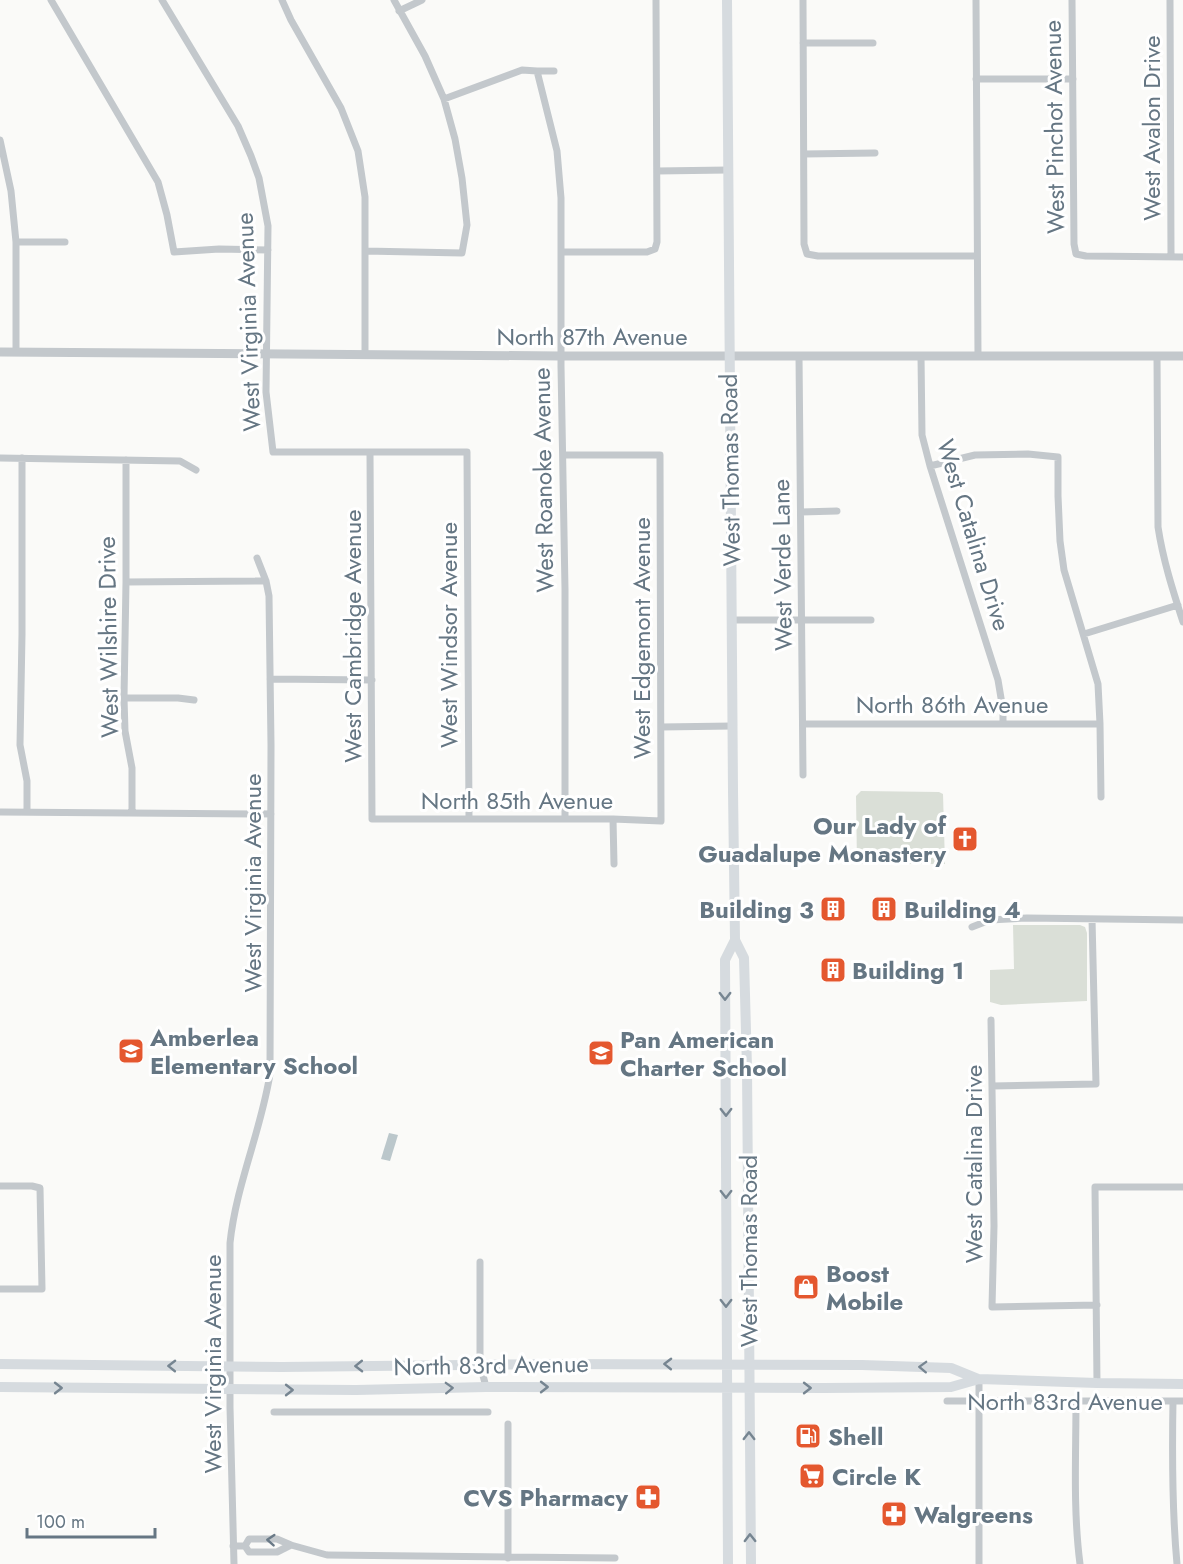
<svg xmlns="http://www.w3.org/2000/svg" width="1183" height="1564" font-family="Jost,sans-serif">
	<rect width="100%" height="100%" fill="#fafaf8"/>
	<path fill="#dadfd7" d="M861,791L939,792L943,794L945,864H857L856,796Z
		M1013,925H1080L1085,927L1087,933V1001L1001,1005L990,1002V970L1014,969Z"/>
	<path fill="#bbc7cb" d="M389,1133L398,1135L390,1161L381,1159Z"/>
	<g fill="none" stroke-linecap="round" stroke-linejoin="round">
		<path stroke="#c3c8cc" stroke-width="7" d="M51,0L158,182L167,215L174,252L219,249L268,250
			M162,0L238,126L251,156L259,178L268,226L266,392L273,452H467L469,819
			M282,0L291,20L341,108L358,151L365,197V354
			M803,0L804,244L807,254L818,256H977
			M976,0L978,356
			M1072,0L1074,244L1076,254L1086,256L1183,257
			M1170,0L1171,256
			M399,11L422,0
			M803,43H873
			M537,71L557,151L561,198V366L565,589V819
			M976,79H1073
			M444,99L522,70L537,71H554
			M0,140L11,191L16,242V352
			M804,154L875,153
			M657,171L728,170
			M16,242H65
			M365,251L462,253L467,225L462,178L455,139L444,99L425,56L394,0
			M562,252H647L655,249L657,242L656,0
			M799,356L803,775
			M921,356L922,435L930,466L998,680L1003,710V724
			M1157,356L1158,527C1163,560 1173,591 1183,622
			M370,452L372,819H613L661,821L660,455H563
			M0,458L180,461L196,470
			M22,458V634L20,745L27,781V812
			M126,460V582L124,698L125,731L132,768V813
			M930,466L975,455L1028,454L1058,457V496L1060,541L1064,570L1098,684L1100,724L1101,797
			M801,512L837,511
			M126,582L266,581
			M731,620H871
			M1084,634L1178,605
			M270,679L372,680
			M124,698H178L194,700
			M803,724H1100
			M661,727L732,726
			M0,812L271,814
			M613,819L614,864
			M972,927L990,920L1027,918L1183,920
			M991,1020L994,1226L992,1307L1097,1305
			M992,1086L1096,1084L1092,919
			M0,1186H32L40,1188L42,1289H0
			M480,1262V1364L486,1387
			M979,1379V1564
			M1097,1383L1095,1187H1183
			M947,1401H1183
			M1076,1401C1076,1455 1073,1510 1080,1564
			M1173,1401C1172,1455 1172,1510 1177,1564
			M274,1412H488
			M291,1545L327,1555L615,1558
			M233,1546H245L249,1539H277L291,1545L277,1552H249L245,1546
			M508,1558V1424
			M234,1564L230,1407V1243C236,1185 261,1131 270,1074L271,745L269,596L266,581L257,558"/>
		<path stroke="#c3c8cc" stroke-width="9" d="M0,352L561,356H1183"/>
		<path stroke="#d6dbdf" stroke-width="10" d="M727,0L733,791L735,940L725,960L728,1564
			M735,940L744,958L747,1068L751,1564
			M0,1364L282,1367L556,1364L862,1365L951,1368L978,1379
			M0,1387L356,1390L486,1387L824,1388L951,1387L979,1379L1097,1383L1183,1384"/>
	</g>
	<defs><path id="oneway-chevron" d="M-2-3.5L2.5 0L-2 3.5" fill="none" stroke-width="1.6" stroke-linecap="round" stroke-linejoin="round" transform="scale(1.5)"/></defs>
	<g stroke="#768591">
		<use href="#oneway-chevron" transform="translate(725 996) rotate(90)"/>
		<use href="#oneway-chevron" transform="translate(726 1112) rotate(90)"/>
		<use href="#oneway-chevron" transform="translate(726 1194) rotate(90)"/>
		<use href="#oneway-chevron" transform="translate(726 1303) rotate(90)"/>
		<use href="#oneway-chevron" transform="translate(668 1364) rotate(-179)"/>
		<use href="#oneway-chevron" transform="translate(172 1366) rotate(-179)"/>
		<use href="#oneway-chevron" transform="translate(359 1366) rotate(179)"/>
		<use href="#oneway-chevron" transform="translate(923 1367) rotate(-178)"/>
		<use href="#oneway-chevron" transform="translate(544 1387)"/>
		<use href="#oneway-chevron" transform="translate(58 1388)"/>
		<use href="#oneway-chevron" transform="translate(449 1388) rotate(-2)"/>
		<use href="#oneway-chevron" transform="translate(807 1388)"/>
		<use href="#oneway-chevron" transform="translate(289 1390)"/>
		<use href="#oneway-chevron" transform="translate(749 1436) rotate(-90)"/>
		<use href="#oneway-chevron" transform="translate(750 1538) rotate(-91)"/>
	</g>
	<use stroke="#6a7a87" href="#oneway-chevron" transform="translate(271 1540) rotate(-176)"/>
	<defs>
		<g id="church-square" transform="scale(1.35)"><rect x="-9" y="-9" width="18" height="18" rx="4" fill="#e4572e" stroke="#fff"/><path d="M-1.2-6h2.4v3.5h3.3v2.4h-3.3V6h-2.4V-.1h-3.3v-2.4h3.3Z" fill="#fff"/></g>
		<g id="building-square" transform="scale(1.35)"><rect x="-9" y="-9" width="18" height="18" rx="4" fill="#e4572e" stroke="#fff"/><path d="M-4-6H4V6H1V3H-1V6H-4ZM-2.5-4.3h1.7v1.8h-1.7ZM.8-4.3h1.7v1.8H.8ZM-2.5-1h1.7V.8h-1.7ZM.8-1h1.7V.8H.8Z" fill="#fff"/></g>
		<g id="school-square" transform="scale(1.35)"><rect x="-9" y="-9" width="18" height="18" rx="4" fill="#e4572e" stroke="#fff"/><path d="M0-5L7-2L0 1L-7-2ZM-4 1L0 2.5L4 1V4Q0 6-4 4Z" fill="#fff"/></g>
		<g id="shop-square" transform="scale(1.35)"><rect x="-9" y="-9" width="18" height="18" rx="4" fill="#e4572e" stroke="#fff"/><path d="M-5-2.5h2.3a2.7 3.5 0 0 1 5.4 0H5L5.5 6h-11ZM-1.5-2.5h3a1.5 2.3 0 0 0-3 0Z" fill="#fff"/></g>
		<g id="fuel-square" transform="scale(1.35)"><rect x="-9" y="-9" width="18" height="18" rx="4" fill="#e4572e" stroke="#fff"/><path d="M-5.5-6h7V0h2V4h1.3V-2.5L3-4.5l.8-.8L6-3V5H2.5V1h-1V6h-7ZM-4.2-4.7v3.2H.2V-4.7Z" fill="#fff"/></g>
		<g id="supermarket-square" transform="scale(1.35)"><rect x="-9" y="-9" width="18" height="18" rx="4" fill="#e4572e" stroke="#fff"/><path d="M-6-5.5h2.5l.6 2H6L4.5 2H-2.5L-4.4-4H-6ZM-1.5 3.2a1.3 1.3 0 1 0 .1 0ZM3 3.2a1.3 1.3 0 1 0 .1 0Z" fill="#fff"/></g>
		<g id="pharmacy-square" transform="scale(1.35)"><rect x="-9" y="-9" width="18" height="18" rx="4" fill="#e4572e" stroke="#fff"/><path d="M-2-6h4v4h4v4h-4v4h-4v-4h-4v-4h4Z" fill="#fff"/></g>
	</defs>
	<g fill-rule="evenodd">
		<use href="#church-square" x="965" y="839"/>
		<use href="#building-square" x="833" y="909"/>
		<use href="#building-square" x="884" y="909"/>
		<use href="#building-square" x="833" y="970"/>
		<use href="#school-square" x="131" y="1051"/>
		<use href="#school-square" x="601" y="1053"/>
		<use href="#shop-square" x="806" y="1287"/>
		<use href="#fuel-square" x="808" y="1436"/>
		<use href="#supermarket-square" x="812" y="1476"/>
		<use href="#pharmacy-square" x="648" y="1497"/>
		<use href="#pharmacy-square" x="894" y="1514"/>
	</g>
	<g text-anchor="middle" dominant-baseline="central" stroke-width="6" stroke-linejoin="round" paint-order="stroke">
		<g font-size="24" fill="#657683" stroke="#fff">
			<text transform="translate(1054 127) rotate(-91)">West Pinchot Avenue</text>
			<text transform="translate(1151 128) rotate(-90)">West Avalon Drive</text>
			<text transform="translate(248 322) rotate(-92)">West Virginia Avenue</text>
			<text x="592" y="336">North 87th Avenue</text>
			<text transform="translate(730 470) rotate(-91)">West Thomas Road</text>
			<text transform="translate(543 480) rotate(-91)">West Roanoke Avenue</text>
			<text transform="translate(974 535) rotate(73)">West Catalina Drive</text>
			<text transform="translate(782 565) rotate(-91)">West Verde Lane</text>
			<text transform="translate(448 635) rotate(-90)">West Windsor Avenue</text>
			<text transform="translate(352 636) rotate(-90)">West Cambridge Avenue</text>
			<text transform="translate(108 637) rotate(-91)">West Wilshire Drive</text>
			<text transform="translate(641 638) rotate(-90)">West Edgemont Avenue</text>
			<text x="952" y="704">North 86th Avenue</text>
			<text x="517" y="800">North 85th Avenue</text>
			<text transform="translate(252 883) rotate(-90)">West Virginia Avenue</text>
			<text transform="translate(973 1164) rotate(-90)">West Catalina Drive</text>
			<text transform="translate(748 1251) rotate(-90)">West Thomas Road</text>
			<text transform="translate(212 1364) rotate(-90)">West Virginia Avenue</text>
			<text transform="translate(491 1365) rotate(-1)">North 83rd Avenue</text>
			<text x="1065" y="1401">North 83rd Avenue</text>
		</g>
		<g font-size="24" font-weight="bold" fill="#657683" stroke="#fff" text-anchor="start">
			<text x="946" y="825" text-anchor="end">Our Lady of<tspan x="946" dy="28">Guadalupe Monastery</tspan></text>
			<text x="814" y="909" text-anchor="end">Building 3</text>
			<text x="904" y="909">Building 4</text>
			<text x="852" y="970">Building 1</text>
			<text x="150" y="1037">Amberlea<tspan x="150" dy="28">Elementary School</tspan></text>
			<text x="620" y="1039">Pan American<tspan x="620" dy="28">Charter School</tspan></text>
			<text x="826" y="1273">Boost<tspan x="826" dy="28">Mobile</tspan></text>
			<text x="828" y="1436">Shell</text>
			<text x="832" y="1476">Circle K</text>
			<text x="628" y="1497" text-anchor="end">CVS Pharmacy</text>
			<text x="914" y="1514">Walgreens</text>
		</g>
	</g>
	<path d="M27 1528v9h128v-9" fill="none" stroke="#657683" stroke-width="3"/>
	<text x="36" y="1528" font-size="18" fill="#657683" stroke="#ffffff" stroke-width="4.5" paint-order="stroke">100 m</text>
</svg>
